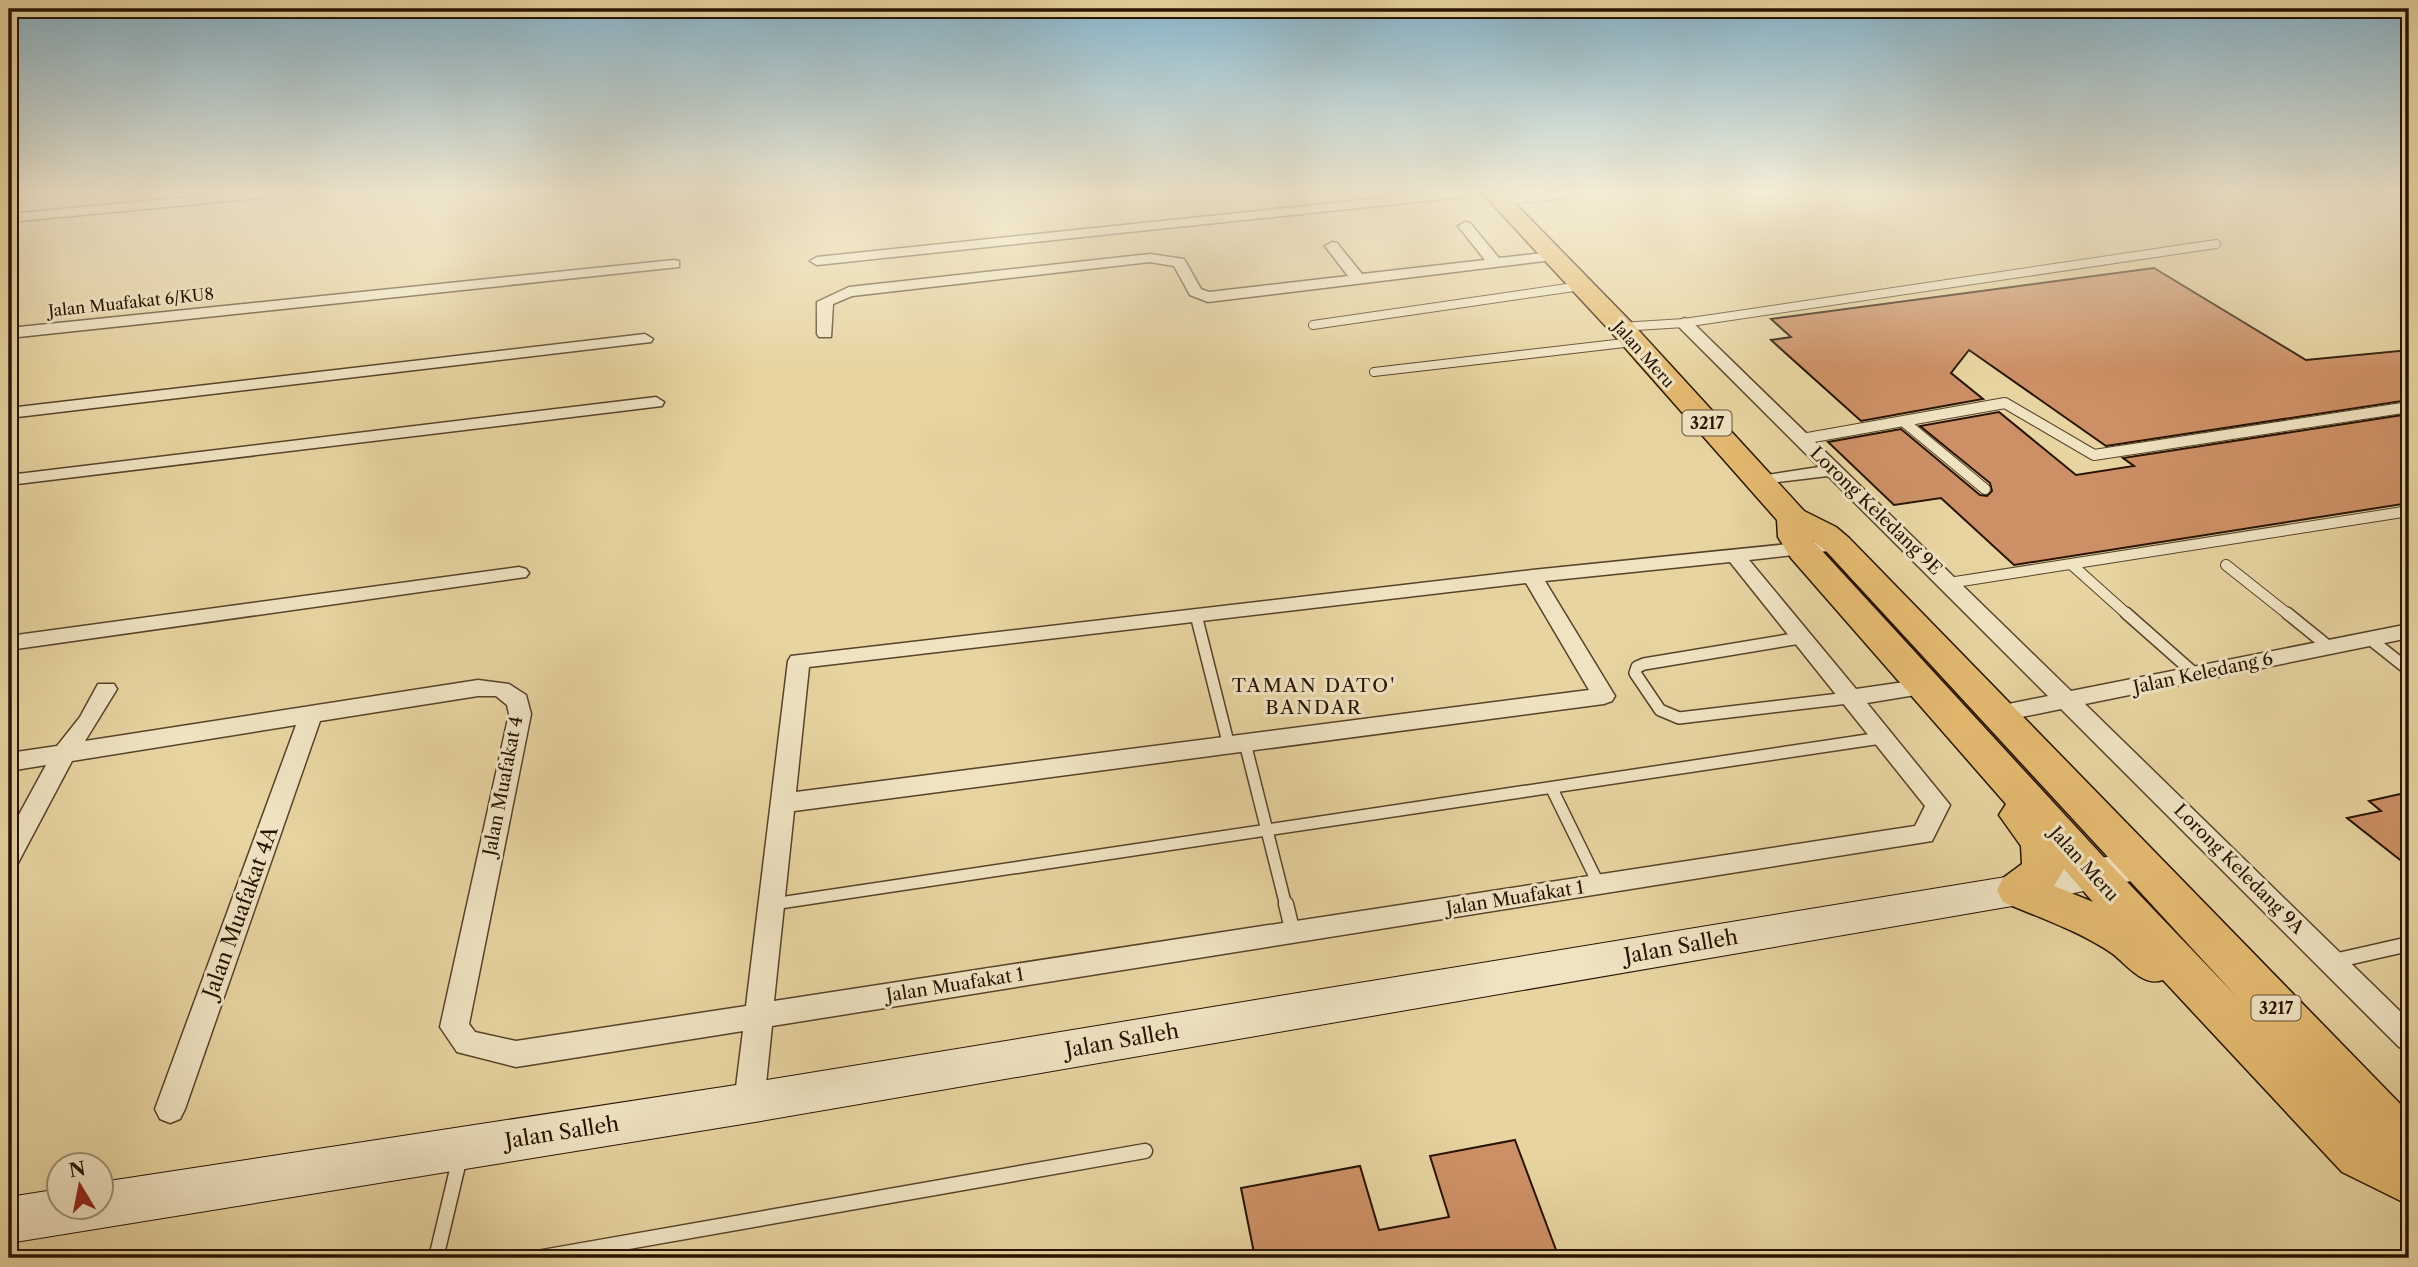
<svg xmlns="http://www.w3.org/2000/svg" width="2418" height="1267" font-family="'Libre Caslon Text',serif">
	<rect width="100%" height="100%" fill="#e7d4a1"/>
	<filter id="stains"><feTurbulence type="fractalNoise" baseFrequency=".00286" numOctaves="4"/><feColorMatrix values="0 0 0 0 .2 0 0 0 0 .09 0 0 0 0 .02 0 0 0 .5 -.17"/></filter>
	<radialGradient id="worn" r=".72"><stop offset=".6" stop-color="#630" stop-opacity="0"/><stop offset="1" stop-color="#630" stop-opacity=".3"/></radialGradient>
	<path fill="#cd9066" stroke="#271300" stroke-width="2" d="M2154,268L2306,360L2409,350V400L2106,446L1969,350L1951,373L1983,399L1861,421L1771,340L1791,337L1771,319Z
		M1999,412L2076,475L2134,466L2123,458L2409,414V503L2014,565L1941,498L1894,505L1828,442L1901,429L1980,495L1987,496L1992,491L1990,483L1920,426Z
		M2409,792V867L2347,818L2381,811L2369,801Z
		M1515,1140L1559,1258H1255L1241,1188L1360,1166L1379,1230L1449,1217L1430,1156Z"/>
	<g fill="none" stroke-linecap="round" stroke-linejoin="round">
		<g stroke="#574328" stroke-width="10">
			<path id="lane-far3" d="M1501,201L1572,193
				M1313,325L1581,286
				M1621,327L1684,323L2216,244
				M1374,372L1633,342"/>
		</g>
		<g stroke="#574328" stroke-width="12">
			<path id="lane-far2" d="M1903,421L1985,489
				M1802,439L2005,403L2094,455L2409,407
				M2071,564L2128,615
				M2226,565L2289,615
				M1949,583L2409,511"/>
		</g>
		<g stroke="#574328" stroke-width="14">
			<path id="lane-far1" d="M2126,613L2195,674
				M2287,613L2329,647
				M1196,615L1229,746
				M1800,638L1644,664L1637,667L1635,673L1660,710L1679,718L1848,698
				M2370,639L2409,670
				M1245,743L1286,906
				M1552,789L1599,885
				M773,904L1881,738"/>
		</g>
		<g stroke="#574328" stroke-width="17">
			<path id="lane" d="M1286,904L1293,933
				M2334,961L2409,944
				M436,1258L460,1157
				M537,1258L1145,1151"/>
		</g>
		<g stroke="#574328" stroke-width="3">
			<path id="street" d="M231,193H275L268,197L9,222V214Z
				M1429,193H1470L1463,197L817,265L810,261L817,257Z
				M1465,222L1470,223L1499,258L1552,252L1559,256L1552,260L1208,302L1190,295L1174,266L1150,262L852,296L833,304L831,337H819L817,334V302L849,287L1150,254L1184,259L1201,289L1209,292L1348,276L1325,246L1332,242L1337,243L1362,274L1485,260L1458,226Z
				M674,260L679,261V267L9,338V328Z
				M1684,318L1690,320L2071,691L2409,624V638L2085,704L2409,1020V1050L2399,1047L2061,709L1997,722L1989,720L1986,714L1989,708L2048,696L1828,476L1754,485L1751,481L1754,477L1819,467L1678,326L1676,323Z
				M645,334L653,339L651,342L9,418V408Z
				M656,397L664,402L662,406L9,485V475Z
				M1838,539L1848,545L1845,549L1749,560L1856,689L1925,679L1933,682L1936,687L1933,692L1867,703L1950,805L1932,841L772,1026L764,1103L759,1113L749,1117L739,1113L734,1103L743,1031L516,1067L457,1052L440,1027L509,714L507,705L496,696H478L320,721L185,1109L180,1119L170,1123L160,1119L155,1109L296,725L72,761L18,863L9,866V833L46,765L9,771V753L57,746L80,717L98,684H114L117,689L85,741L478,680L509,684L526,695L531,714L469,1024L475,1032L516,1041L746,1006L788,661L791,656L1532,570ZM1730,562L1925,806L1915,826L774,1001L794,811L1604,704L1612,701L1615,696L1545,581ZM1526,583L1589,690L796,792L809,667Z
				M519,567L526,569L529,573L526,577L9,650V636Z"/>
		</g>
		<g stroke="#271300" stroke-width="2">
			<path id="secondary" d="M2141,850L2154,854L2160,865L2154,876L2018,905L749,1123L9,1243V1197L60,1189V1208H102V1182L749,1083L2018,875Z"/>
		</g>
		<g stroke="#271300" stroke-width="3">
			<path id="primary" d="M1482,193H1505L1630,321L1804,511L1836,527L1849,538L2409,1113V1205L2342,1172L2163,980C2143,987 2128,966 2113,954C2080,931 2040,918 2003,902L1997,890L2003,878L2022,864L2021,846L1999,815L2006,804L1791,558L1778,537L1777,520L1612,333ZM1812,540L1827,552L2236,996L2109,863ZM2064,869L2093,902L2054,886Z"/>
		</g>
		<use href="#lane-far3" stroke="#efe3c2" stroke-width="8"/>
		<use href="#lane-far2" stroke="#efe3c2" stroke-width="10"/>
		<use href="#lane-far1" stroke="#efe3c2" stroke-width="11"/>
		<use href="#lane" stroke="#efe3c2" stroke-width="14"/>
		<use href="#street" fill="#efe3c2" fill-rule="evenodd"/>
		<use href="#secondary" fill="#efe3c2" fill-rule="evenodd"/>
		<use href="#primary" fill="#e4ba70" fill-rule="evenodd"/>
	</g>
	<linearGradient id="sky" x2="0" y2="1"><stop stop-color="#87b6ce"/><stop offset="0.52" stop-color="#f4ecd5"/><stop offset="1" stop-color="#f4ecd5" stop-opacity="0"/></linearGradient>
	<rect width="2418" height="370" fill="url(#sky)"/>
	<g text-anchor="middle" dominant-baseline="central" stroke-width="6" stroke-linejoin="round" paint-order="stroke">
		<g font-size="16" fill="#271300" stroke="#efe3c2">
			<text transform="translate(131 302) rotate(-6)">Jalan Muafakat 6/KU8</text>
			<text transform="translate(1644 354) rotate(48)">Jalan Meru</text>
		</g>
		<g fill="#efe3c2" stroke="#63513a" stroke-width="2">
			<rect x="1682.5" y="410.5" width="49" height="25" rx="5"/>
			<rect x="2251.5" y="995.5" width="49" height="25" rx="5"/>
		</g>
		<g font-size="16" font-weight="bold" fill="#271300">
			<text x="1707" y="423">3217</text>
			<text x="2276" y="1008">3217</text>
		</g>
		<g font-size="18" fill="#271300" stroke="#efe3c2">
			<text transform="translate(1876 511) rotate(44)">Lorong Keledang 9E</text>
			<text transform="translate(2203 673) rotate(-12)">Jalan Keledang 6</text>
			<text transform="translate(503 786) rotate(-79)">Jalan Muafakat 4</text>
			<text transform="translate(2084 864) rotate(48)">Jalan Meru</text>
			<text transform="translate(2239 869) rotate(45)">Lorong Keledang 9A</text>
			<text transform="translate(1515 898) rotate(-9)">Jalan Muafakat 1</text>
			<text transform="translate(955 985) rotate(-9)">Jalan Muafakat 1</text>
		</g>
		<g font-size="19" letter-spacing="2" fill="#271300" stroke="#efe3c2">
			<text x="1314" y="685">TAMAN DATO'<tspan x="1314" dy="22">BANDAR</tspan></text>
		</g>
		<g font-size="21" fill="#271300" stroke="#efe3c2">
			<text transform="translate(240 912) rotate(-70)">Jalan Muafakat 4A</text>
			<text transform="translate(1681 946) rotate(-10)">Jalan Salleh</text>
			<text transform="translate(1122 1040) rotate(-10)">Jalan Salleh</text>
			<text transform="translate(562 1132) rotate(-9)">Jalan Salleh</text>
		</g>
	</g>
	<rect width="2418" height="1267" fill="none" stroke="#e7d4a1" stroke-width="35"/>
	<rect x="10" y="10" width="2397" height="1246" fill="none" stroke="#271300" stroke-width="3.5"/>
	<rect x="18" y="18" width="2383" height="1232" fill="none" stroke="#271300" stroke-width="2"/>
	<g transform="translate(80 1186) rotate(350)"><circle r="33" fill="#efe3c2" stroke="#9f9074" stroke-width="2"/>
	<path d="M0-5L12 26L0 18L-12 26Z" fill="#8f2418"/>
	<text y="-10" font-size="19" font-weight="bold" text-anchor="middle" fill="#271300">N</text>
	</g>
	<rect width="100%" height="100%" filter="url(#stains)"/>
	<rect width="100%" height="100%" fill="url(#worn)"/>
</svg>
